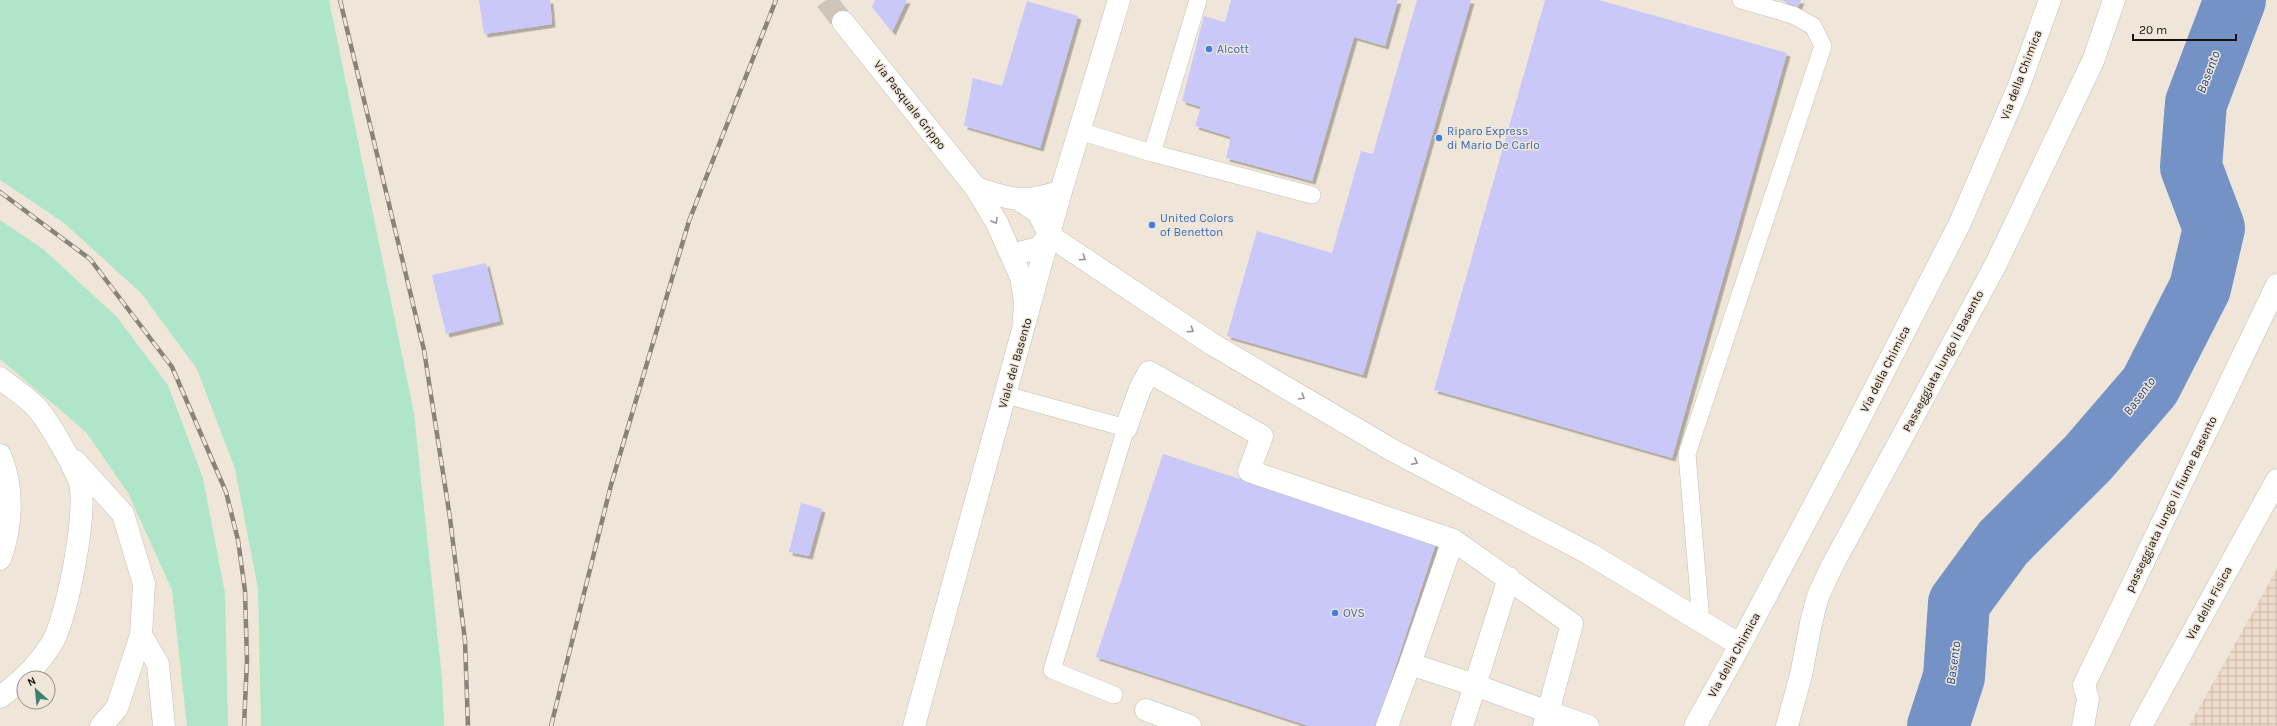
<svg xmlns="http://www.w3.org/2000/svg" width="2277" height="726" font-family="Karla,sans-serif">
	<defs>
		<pattern id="industrial-grid" width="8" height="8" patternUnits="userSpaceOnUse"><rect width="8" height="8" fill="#eddaca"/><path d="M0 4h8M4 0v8" fill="none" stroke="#cabaac"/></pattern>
		<filter id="shadow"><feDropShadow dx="3.5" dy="3.5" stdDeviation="0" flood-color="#0004"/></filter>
	</defs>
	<rect width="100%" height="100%" fill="#efe6d9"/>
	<path fill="url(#industrial-grid)" d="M2277,569V726H2189Z"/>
	<path fill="#afe6c9" d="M0,0H329L414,413L442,678L444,726H261L258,589L235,469L197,369L141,293L64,223L0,180Z
		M0,220L43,249L116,316L168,385L203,478L225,593L228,726H187L172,590L128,493L86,432L0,359Z"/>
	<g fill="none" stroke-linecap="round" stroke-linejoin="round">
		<path stroke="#7592c6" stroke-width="62" d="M1938,726L1954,677L1959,603L2003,543L2088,458L2150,386L2200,288L2214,228L2191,167L2196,103L2235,0"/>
	</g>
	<path fill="#c9c8f9" filter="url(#shadow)" d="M479,0H550L552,24L484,34Z
		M875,0H907L892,32L872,7Z
		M1231,0H1398L1385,46L1354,37L1312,181L1226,158L1231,137L1195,126L1201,107L1182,101L1204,16L1225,22Z
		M1417,0H1471L1363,375L1227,336L1257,231L1332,253L1361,151L1373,154Z
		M1545,0H1599L1787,53L1672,458L1434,390Z
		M1781,0H1801L1798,7Z
		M1027,1L1078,16L1040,148L964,126L973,78L1002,86Z
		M486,263L500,321L446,334L432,275Z
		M1163,454L1436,543L1376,726H1309L1096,657Z
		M801,503L822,509L809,556L789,552Z"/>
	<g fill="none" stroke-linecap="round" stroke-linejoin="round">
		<path stroke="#cfc6bb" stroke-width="22" stroke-dasharray="22 11" stroke-linecap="butt" d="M826,0L843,22"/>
		<g stroke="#c5bdb0" stroke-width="18">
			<path id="service" d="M1079,131L1152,153L1198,0
				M1152,153L1312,195
				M1006,395L1126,428L1052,670L1114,695
				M1701,621L1687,454L1823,46L1813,26L1793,15L1741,0"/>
		</g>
		<g stroke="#c5bdb0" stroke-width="23">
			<path id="pedestrian" d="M1787,726L1801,675L1811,623L1818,596L1832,566L1995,266L2093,61L2114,0
				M2083,726L2088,699L2084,685L2277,285"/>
		</g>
		<g stroke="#c5bdb0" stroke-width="23">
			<path id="minor" d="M1050,236L1212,344L1392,450L1590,554L1740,645
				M0,378C11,387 26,396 36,407C48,420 72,462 79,480C89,506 67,619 52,643C39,664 20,683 0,697
				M1126,428L1140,389L1149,372L1262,436L1249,471L1453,540L1572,624L1548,712L1588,726
				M0,455C14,487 12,527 0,559
				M75,461L123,514L144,584L141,635L117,708L101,726
				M1453,540L1410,664L1475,685L1548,712L1544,725
				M141,635L158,664L164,726
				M1146,710L1190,726
				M1387,726L1410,664
				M1462,726L1509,578"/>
		</g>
		<g stroke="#c5bdb0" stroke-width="23">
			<path id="tertiary" d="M843,22L976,188L997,223L1021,277L1025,301L1024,319
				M976,188C1011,200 1025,204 1061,191
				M1012,255L1038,248L1050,236L1038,212L1019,200
				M1695,726L1740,645L1845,447L1960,223L2018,88L2050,0
				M2141,726L2277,480"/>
		</g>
		<g stroke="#c5bdb0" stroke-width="23">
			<path id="primary" d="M914,726L1061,191L1119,0"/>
		</g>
		<use href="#service" stroke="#fff" stroke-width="17"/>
		<use href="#pedestrian" stroke="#fff" stroke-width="22"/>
		<use href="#minor" stroke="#fff" stroke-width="22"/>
		<use href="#tertiary" stroke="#fff" stroke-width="22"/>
		<use href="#primary" stroke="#fff" stroke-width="22"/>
		<g stroke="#89837a" stroke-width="4.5">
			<path id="rail" d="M340,0L424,350L450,518L465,641L468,726
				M0,192L90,259L172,367L226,492L238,540L245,591L247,660L244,726
				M551,726L611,485L689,221L776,0"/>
		</g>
		<use href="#rail" stroke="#efe6d9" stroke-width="3" stroke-dasharray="9" stroke-linecap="butt"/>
	</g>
	<defs><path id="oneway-chevron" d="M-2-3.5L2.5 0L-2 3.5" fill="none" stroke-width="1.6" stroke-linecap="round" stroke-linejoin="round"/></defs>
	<g stroke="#979593">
		<use href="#oneway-chevron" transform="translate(995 221) rotate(61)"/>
		<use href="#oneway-chevron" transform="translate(1083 258) rotate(34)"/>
		<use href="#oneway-chevron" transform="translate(1191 330) rotate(34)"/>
		<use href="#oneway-chevron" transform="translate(1302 397) rotate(31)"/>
		<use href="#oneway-chevron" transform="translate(1415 462) rotate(27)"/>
	</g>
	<g fill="#3f7fe0" stroke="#efe6d9" stroke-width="1.5">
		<circle cx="1209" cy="49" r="4"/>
		<circle cx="1439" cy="138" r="4"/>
		<circle cx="1152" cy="225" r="4"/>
		<circle cx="1335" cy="613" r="4"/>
	</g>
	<g text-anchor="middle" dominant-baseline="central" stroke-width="3" stroke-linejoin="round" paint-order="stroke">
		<g font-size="12" fill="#366cbe" stroke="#efe6d9" text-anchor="start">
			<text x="1217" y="49">Alcott</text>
			<text x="1447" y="131">Riparo Express<tspan x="1447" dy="14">di Mario De Carlo</tspan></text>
			<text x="1160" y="218">United Colors<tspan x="1160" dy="14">of Benetton</tspan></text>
			<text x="1343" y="613">OVS</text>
		</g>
		<g font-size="12" fill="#17140f" stroke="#efe6d9">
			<text transform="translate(2021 75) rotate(-69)">Via della Chimica</text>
			<text transform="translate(910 105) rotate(52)">Via Pasquale Grippo</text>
			<text transform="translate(1943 361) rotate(-62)">Passeggiata lungo il Basento</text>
			<text transform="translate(1015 363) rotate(-74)">Viale del Basento</text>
			<text transform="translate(1885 369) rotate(-63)">Via della Chimica</text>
			<text transform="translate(2171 504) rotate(-64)">passeggiata lungo il fiume Basento</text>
			<text transform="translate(2209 603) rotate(-61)">Via della Fisica</text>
			<text transform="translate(1734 655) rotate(-61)">Via della Chimica</text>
		</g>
		<g font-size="13" font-style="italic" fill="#234585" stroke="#efe6d9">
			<text transform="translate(2208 72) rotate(-69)">Basento</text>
			<text transform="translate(2139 396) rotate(-53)">Basento</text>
			<text transform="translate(1953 663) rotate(-82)">Basento</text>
		</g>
	</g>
	<g transform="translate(36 690) rotate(333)"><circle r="19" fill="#efe6d9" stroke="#999288"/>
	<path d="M0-3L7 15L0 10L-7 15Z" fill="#3e8173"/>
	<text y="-6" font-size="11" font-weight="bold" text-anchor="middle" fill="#17140f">N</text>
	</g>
	<path d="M2133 34v6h103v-6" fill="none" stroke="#17140f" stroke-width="2"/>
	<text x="2139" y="34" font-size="12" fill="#17140f" stroke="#efe6d9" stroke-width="3" paint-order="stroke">20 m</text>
</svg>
